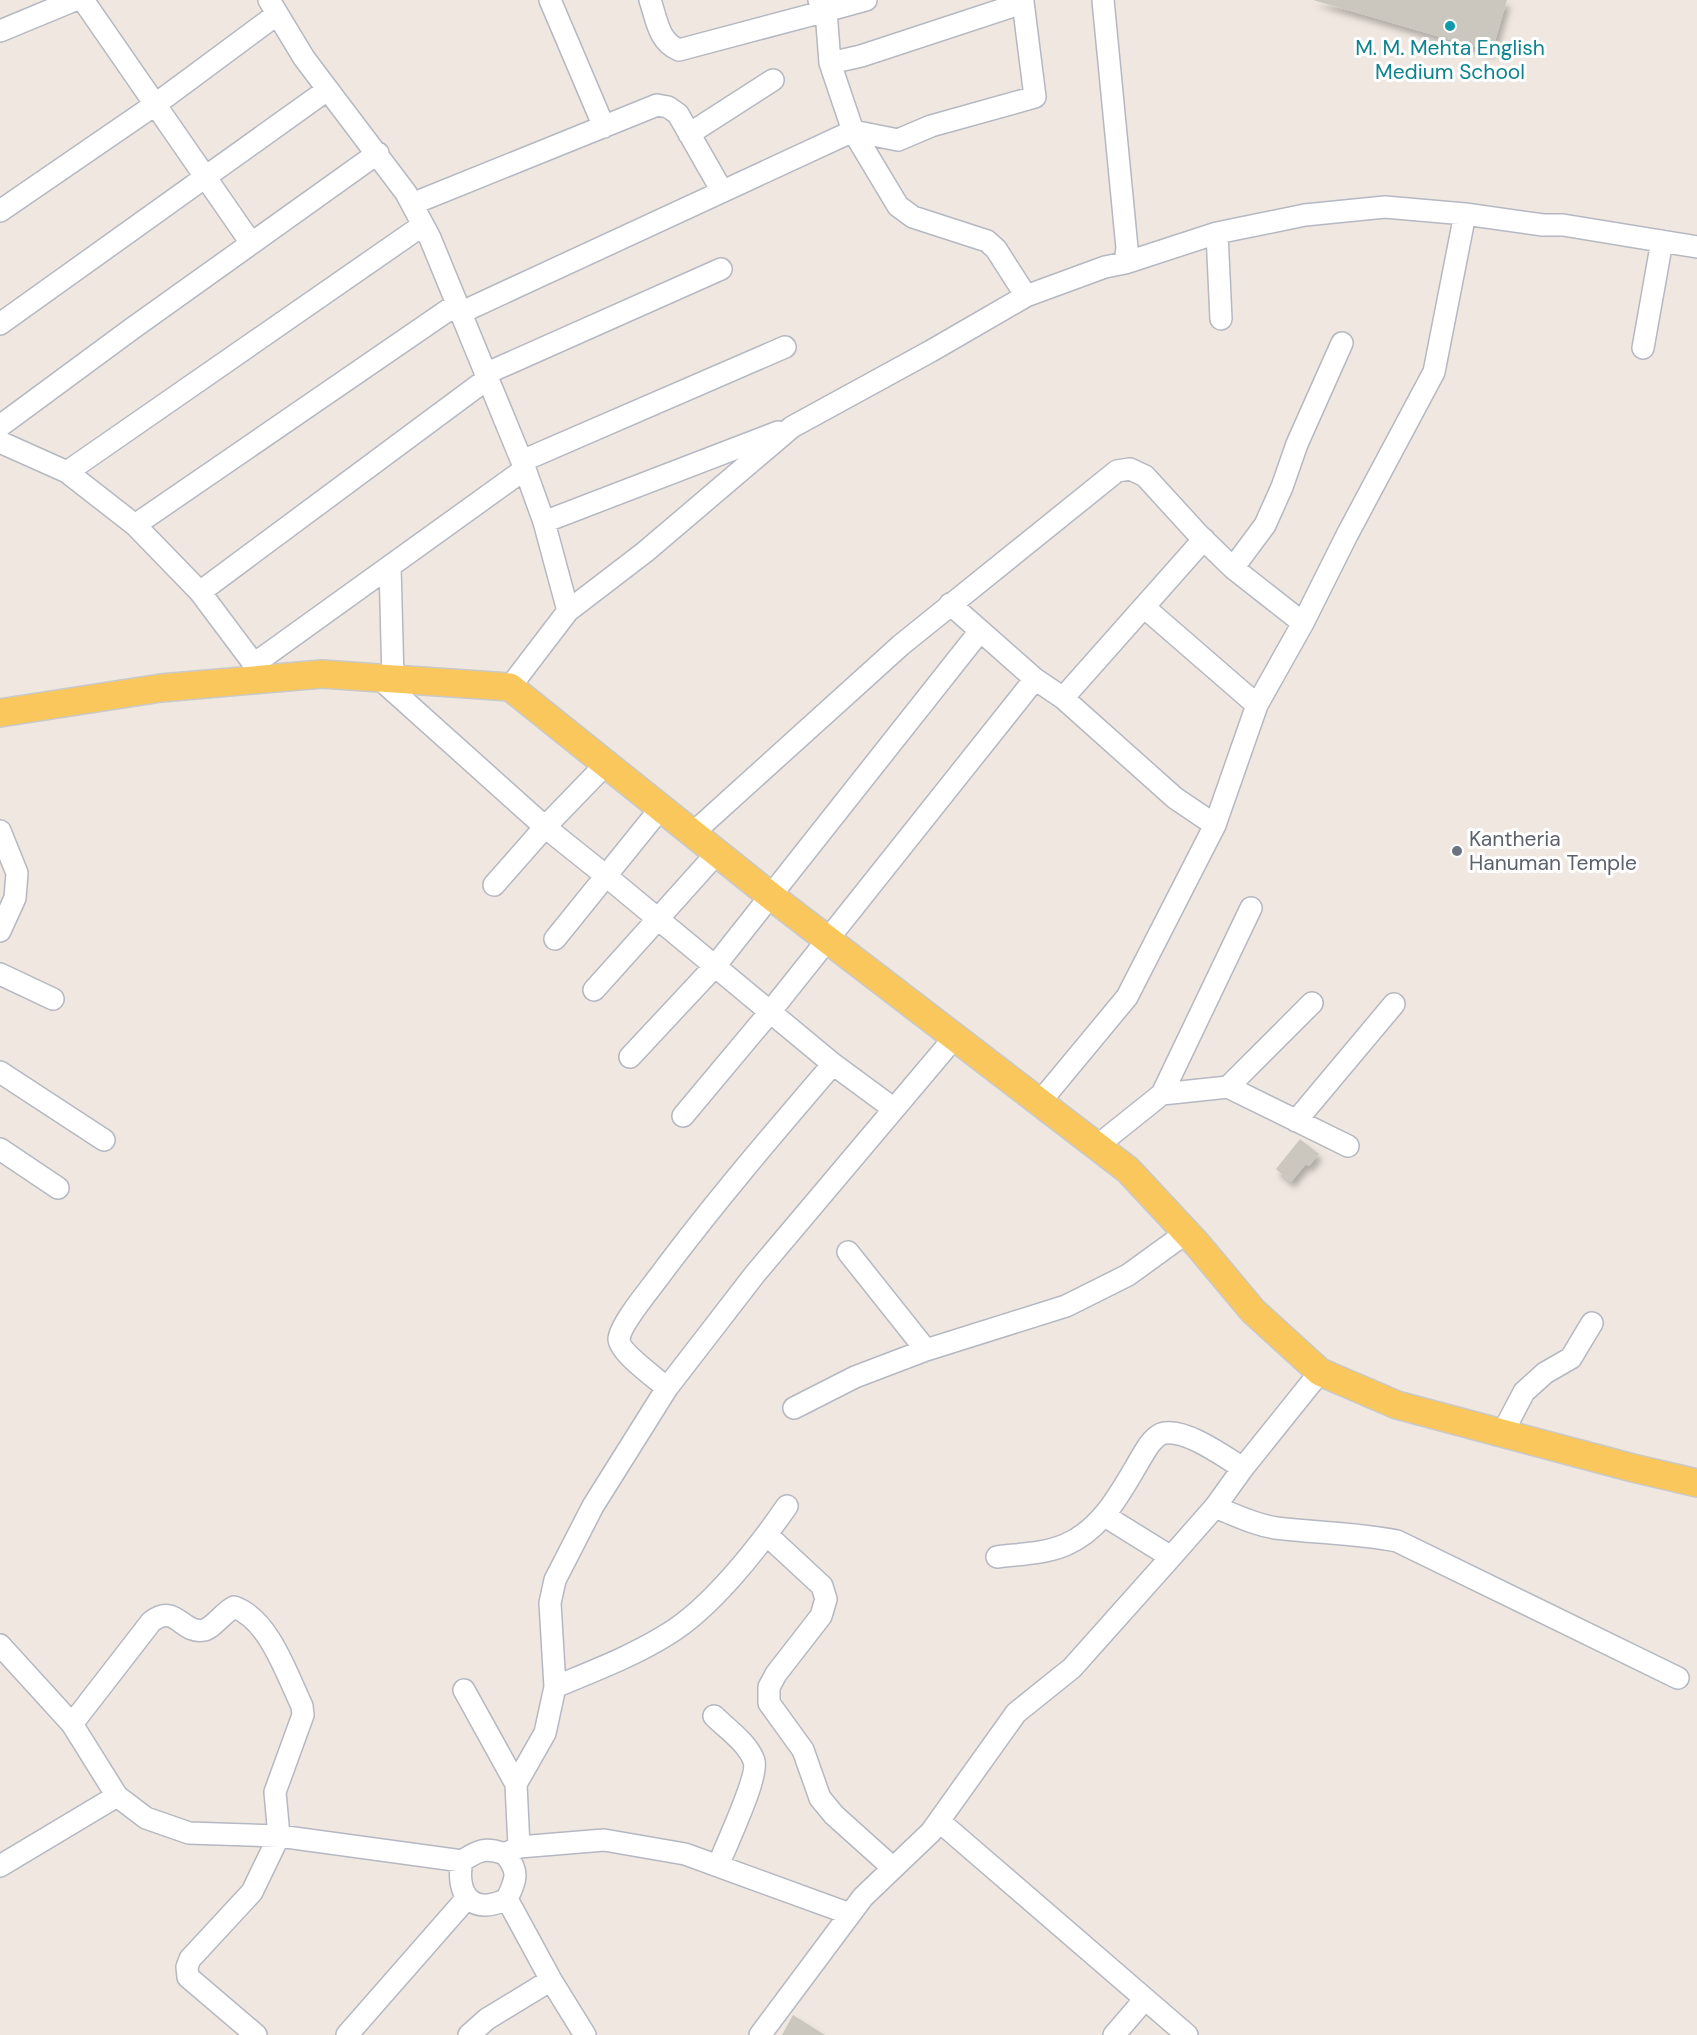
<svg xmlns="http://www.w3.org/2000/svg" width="1697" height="2035" font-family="'DM Sans',sans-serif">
	<defs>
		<filter id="shadow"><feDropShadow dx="3.5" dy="6" stdDeviation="3" flood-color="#0004"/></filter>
	</defs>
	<rect width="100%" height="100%" fill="#f0e8e0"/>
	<path fill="#cbc6be" filter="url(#shadow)" d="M1313,0H1507L1492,52Z
		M1300,1139L1319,1154L1309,1166L1306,1164L1291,1182L1276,1169Z
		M793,2015L825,2035H782Z"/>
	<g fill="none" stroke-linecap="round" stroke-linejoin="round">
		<g stroke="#b4b8c2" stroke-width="24">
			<path id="minor" d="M83,0L251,243
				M269,0L304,58L406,193L430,238L525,469L544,522L568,611L510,687
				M550,0L604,127
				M650,0C657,20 658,41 679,50L826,11L830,63L853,131L898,140L931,126L1035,97L1023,2
				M819,0L826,11L866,0
				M1103,0L1127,248L1125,263
				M0,31L75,0
				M830,63L861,56L1019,4L1023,0
				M689,134L773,80
				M412,204L657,105L668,107L678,114L722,191
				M0,211L156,104L276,15
				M1465,214L1543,225H1563L1697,247
				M1217,233L1221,319
				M460,313L853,131L898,206L913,217L987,241L996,249L1026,296
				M0,324L327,90
				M1643,348L1662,241
				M485,374L721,269
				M0,426L133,328L378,153
				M0,442L67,472L135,525L200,592L254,664
				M522,461L785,347
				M67,472L423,225
				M544,522L778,432
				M135,525L457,304
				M390,566L393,680
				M1233,568L1265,525L1282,487L1297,444L1342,343
				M200,592L487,379
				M950,604L1035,679L1063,698L1175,798L1215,825
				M1144,607L1257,705
				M568,611L645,552L792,427L931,351L1026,296L1105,267L1125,263L1217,233L1305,215L1385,207L1465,214L1434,372L1347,535L1303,623L1257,705L1215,825L1127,997L1040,1102
				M380,679L545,827L605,875L833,1064L894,1109
				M261,680L254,664L525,469
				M1063,698L1204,539
				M0,831L17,873L15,898L0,931
				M692,834L901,645L1117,471L1130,469L1145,476L1198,534L1233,568L1303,623
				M494,885L545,827L606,764
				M555,939L660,809
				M0,974L53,999
				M594,990L717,853
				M630,1057L715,966L980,631
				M0,1072L104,1140
				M1228,1087L1312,1003
				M1162,1094L1228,1087L1348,1146
				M683,1116L770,1012L1035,679
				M1296,1121L1394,1004
				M1097,1146L1162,1094L1251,908
				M0,1149L58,1188
				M848,1252L926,1350
				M667,1388C657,1379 619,1352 619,1339C620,1325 649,1290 658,1278C713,1204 773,1134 833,1064
				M794,1408L855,1377L926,1350L1066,1306L1128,1275L1186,1233
				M1503,1432L1524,1392L1545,1373L1571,1358L1592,1323
				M1215,1507C1235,1515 1255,1525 1276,1528C1317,1533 1357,1533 1397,1541L1678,1678
				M1105,1516L1171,1557
				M767,1535L822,1586L826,1599L821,1616L776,1674L769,1687V1703L803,1750L820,1798L834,1815L893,1868
				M997,1557C1019,1554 1044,1554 1065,1545C1106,1528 1125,1483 1147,1448C1151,1442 1157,1434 1165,1433C1188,1430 1223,1456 1243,1468
				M0,1645L72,1724L117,1796L146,1818L189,1833L279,1836L462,1861C455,1895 473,1916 507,1899L551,1980L585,2035
				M555,1687C593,1671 633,1656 668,1634C711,1608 758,1548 787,1506
				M464,1690L516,1784
				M714,1716C727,1729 748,1743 754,1761C759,1777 725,1847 718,1866
				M72,1724L151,1622C176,1602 182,1635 204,1630C213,1628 224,1612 234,1607C269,1619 287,1675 302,1706L303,1715L275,1792L279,1836L252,1892L190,1959L187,1967L188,1977L256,2035
				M939,1821L1187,2035
				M519,1847L516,1784L545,1733L555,1687L550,1603L555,1580L593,1506L667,1388L755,1274L954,1038
				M505,1854C520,1872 516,1879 507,1899
				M462,1861C479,1850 485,1847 505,1854L519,1847L604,1840L685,1854L850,1914
				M0,1866L117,1796
				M347,2035L467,1898
				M469,2035L487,2019L551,1980
				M760,2035L863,1897L931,1832L1016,1713L1072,1668L1171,1557L1215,1507L1243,1468L1320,1372
				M1114,2035L1145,1999"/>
		</g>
		<g stroke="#c9c9c9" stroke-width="30">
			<path id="major" d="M0,713L161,688L322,674L510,687L772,897L1128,1170L1197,1244L1253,1311L1320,1372L1397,1405L1633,1468L1697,1483"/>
		</g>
		<use href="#minor" stroke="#fff" stroke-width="21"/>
		<use href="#major" stroke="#f9c75b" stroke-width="27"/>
	</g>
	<circle fill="#0f9aa8" stroke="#fff" stroke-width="2" cx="1450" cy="26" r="6"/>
	<circle fill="#6b7280" stroke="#fff" stroke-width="2" cx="1457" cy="851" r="6"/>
	<g text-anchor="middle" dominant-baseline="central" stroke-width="6" stroke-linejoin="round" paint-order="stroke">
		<g font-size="21" fill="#0d838f" stroke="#fff">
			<text x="1450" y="48">M. M. Mehta English<tspan x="1450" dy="24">Medium School</tspan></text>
		</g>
		<g font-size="21" fill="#5b616d" stroke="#fff" text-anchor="start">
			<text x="1469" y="839">Kantheria<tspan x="1469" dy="24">Hanuman Temple</tspan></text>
		</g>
	</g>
</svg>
